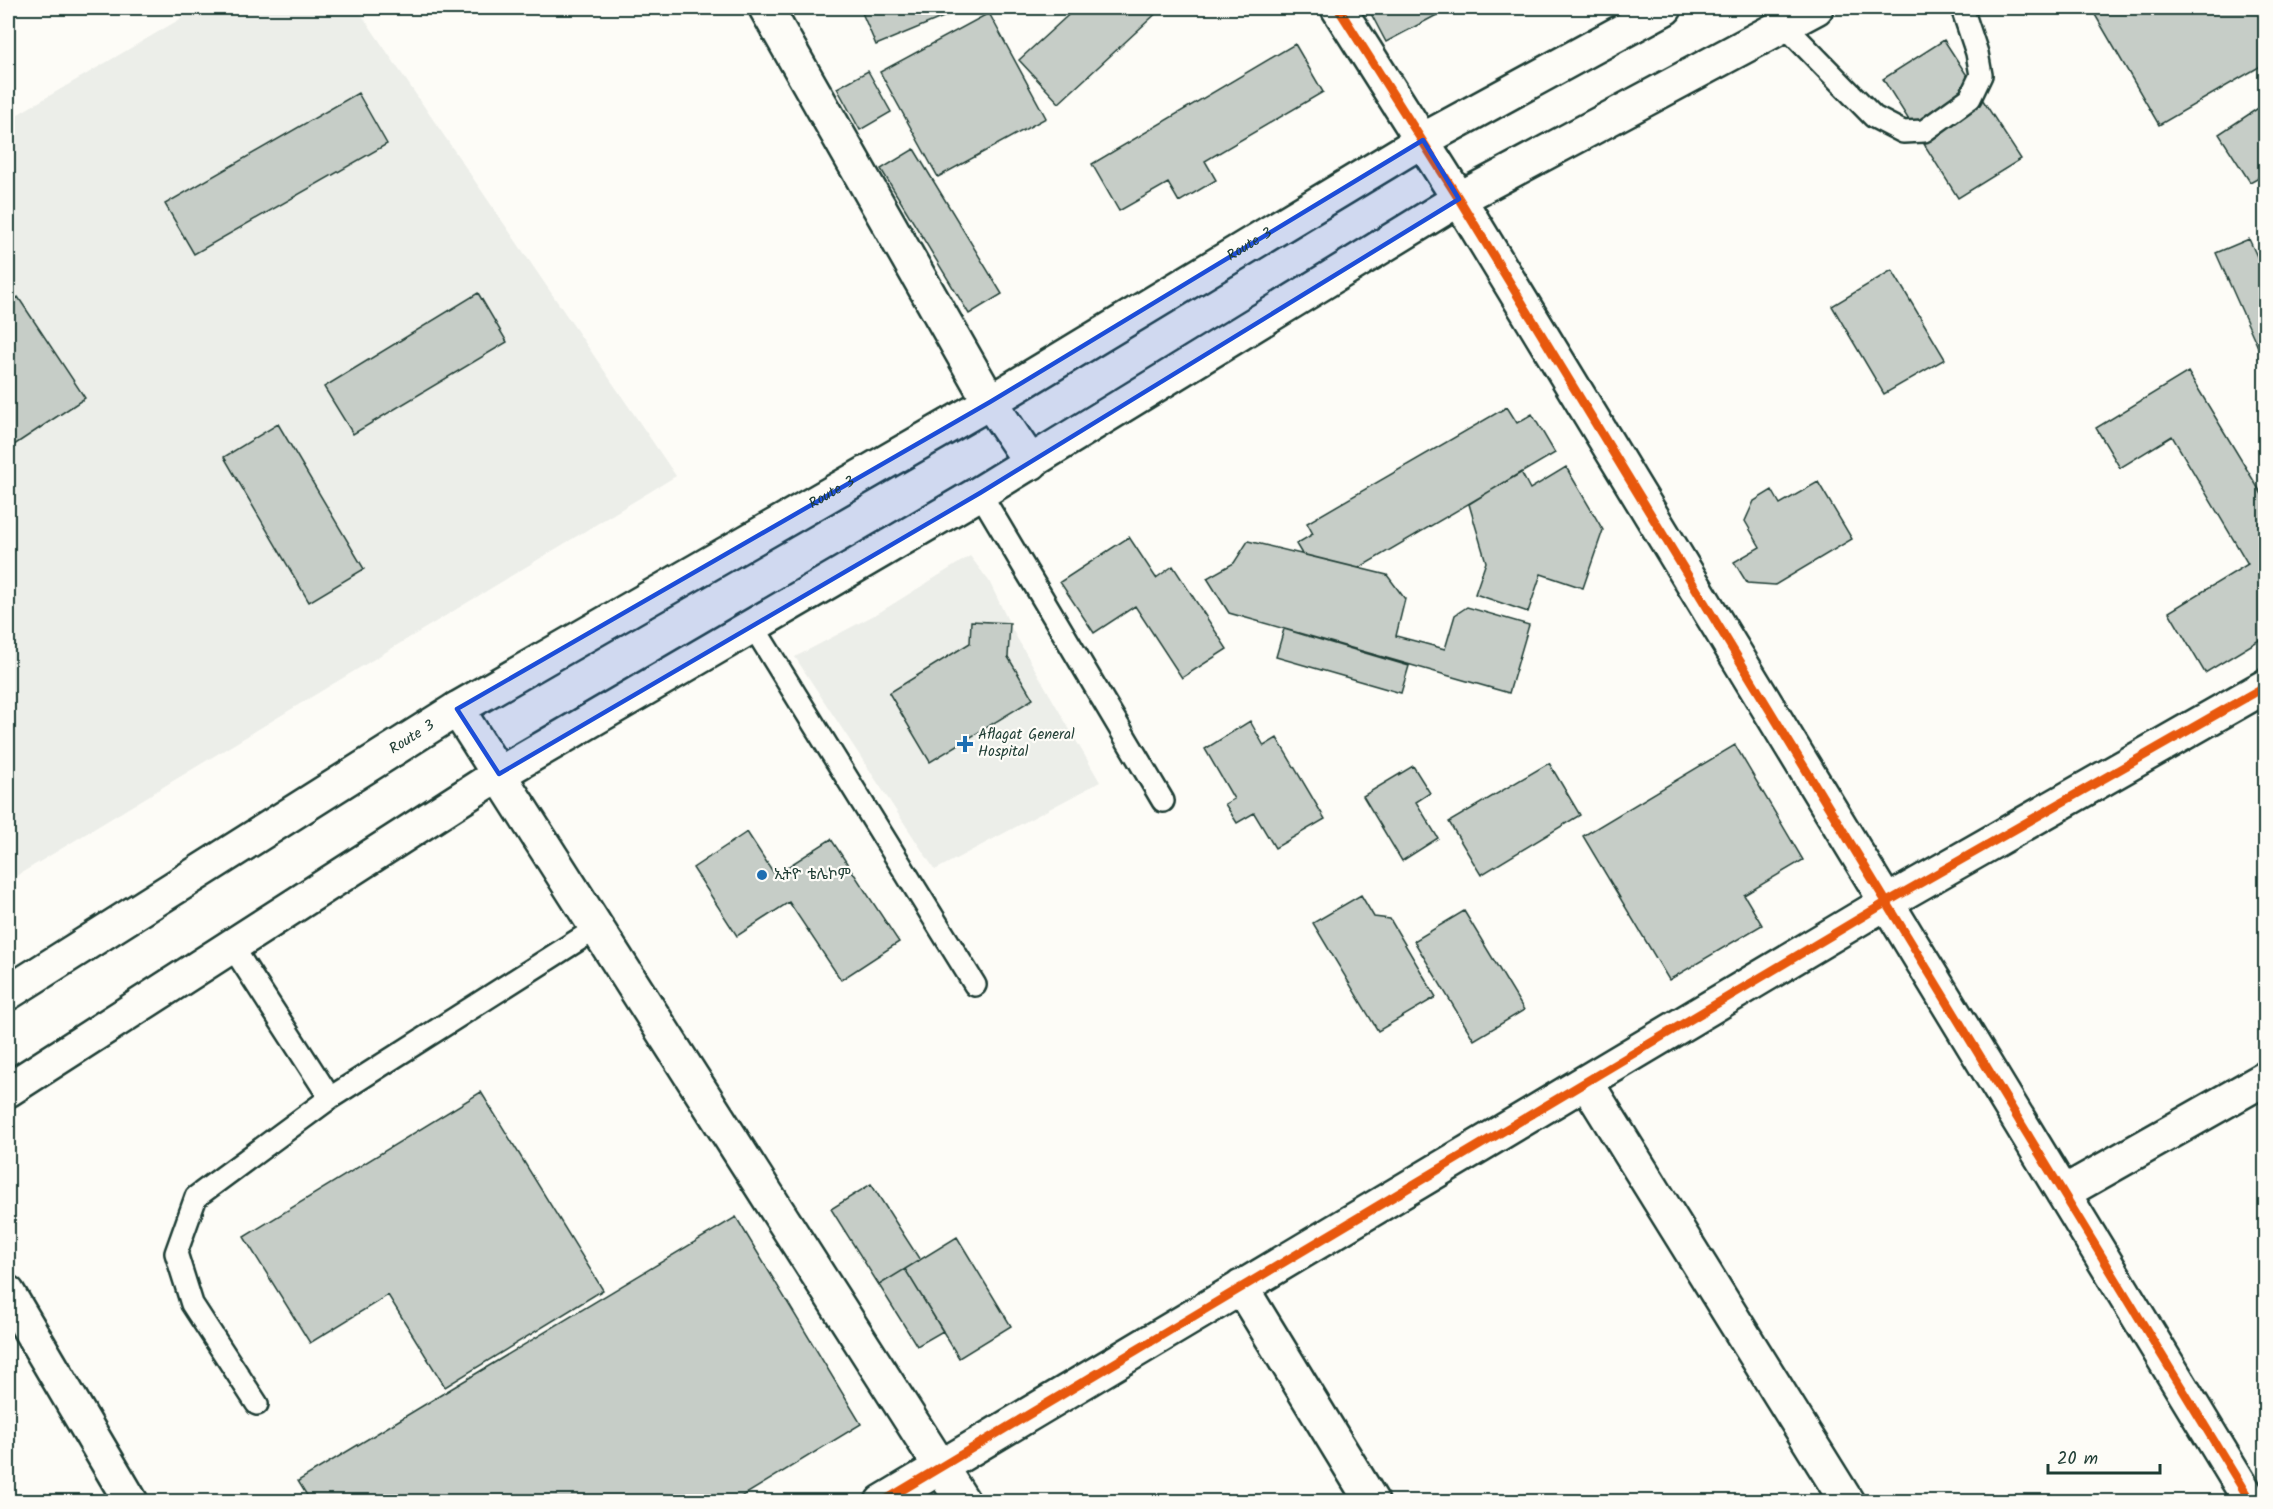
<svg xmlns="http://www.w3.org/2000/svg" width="2273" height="1509" font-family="Kalam,'Noto Sans Ethiopic',sans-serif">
	<rect width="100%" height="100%" fill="#fdfcf7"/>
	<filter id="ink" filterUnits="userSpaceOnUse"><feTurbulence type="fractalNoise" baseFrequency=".0167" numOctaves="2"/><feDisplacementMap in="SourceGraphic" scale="12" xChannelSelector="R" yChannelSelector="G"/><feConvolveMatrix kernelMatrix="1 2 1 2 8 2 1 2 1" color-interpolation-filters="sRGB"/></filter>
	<g filter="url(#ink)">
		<path fill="#eceee9" d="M199,8H357L676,476L8,881V120Z
			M970,556L989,581L1013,631L1100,782L935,870L795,657L880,612Z"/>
		<path fill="#c6cdc7" stroke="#1f3d34" stroke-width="1.5" d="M860,8H965L876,45Z
			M1076,8H1162L1059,103L1019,60Z
			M1368,8H1450L1386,42Z
			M2103,8H2266V63L2159,125L2094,13Z
			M989,13L1046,118L938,177L880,72Z
			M1944,40L2021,159L1958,198L1883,79Z
			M1295,44L1323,92L1205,161L1216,180L1179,202L1168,183L1119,211L1092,164Z
			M868,71L891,112L860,130L837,88Z
			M358,93L387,144L194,254L165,204Z
			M2266,103V173L2250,182L2219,134Z
			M914,149L1002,294L969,314L881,169Z
			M2249,239L2266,276V365L2216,253Z
			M1892,270L1945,359L1884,394L1832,306Z
			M478,293L507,342L353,434L324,387Z
			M18,297L85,398L8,449V304Z
			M2188,372L2266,501V636L2205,673L2169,612L2248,564L2172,436L2120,468L2096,428Z
			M1507,407L1517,423L1532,414L1555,453L1359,568L1302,554L1296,544L1313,534L1307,523Z
			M278,424L364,569L309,602L224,457Z
			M1566,467L1603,530L1583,588L1541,574L1528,612L1475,594L1486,562L1469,504L1521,472L1530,489Z
			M1818,482L1852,539L1775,585L1747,583L1734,562L1760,547L1745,521L1754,501L1772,490L1780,504Z
			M1129,537L1156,578L1173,566L1227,649L1182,678L1135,606L1094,633L1060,582Z
			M1248,541L1387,575L1405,599L1396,636L1445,649L1455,615L1467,607L1529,625L1509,693L1229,613L1207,578L1234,563Z
			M971,621L1010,623L1008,657L1033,699L930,762L889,693L970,643Z
			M1284,629L1409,666L1401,693L1276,657Z
			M1250,721L1264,746L1277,738L1325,819L1275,848L1254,813L1237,823L1225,804L1234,799L1205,749Z
			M1735,745L1803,860L1744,895L1762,925L1669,980L1583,836Z
			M1549,763L1580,815L1481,875L1449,822Z
			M1413,766L1430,793L1416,802L1438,838L1402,861L1363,796Z
			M747,832L775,875L831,839L899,942L841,980L789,902L737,936L693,868Z
			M1361,895L1374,917L1390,919L1436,997L1378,1031L1313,923Z
			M1464,911L1524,1010L1474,1040L1414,941Z
			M481,1092L603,1290L445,1387L388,1295L310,1343L244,1237Z
			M871,1184L920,1260L879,1285L831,1209Z
			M736,1217L861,1424L733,1502H311L298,1481Z
			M957,1237L1011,1326L959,1358L905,1269Z
			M905,1269L943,1331L917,1346L879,1285Z"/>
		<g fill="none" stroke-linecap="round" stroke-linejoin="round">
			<g stroke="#1f3d34" stroke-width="26">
				<path id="lane" d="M1784,25L1874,117L1903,132L1924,131L1970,98L1981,75L1977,53L1962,8
					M980,493L1163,801
					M753,626L975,985
					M232,946L330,1098
					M257,1404L192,1304L176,1253L196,1197L330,1098L597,928"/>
			</g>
			<g stroke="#1f3d34" stroke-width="38">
				<path id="street" d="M766,8L990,402L1031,463
					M1338,8L1459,199L2251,1502
					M457,709L963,1502
					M1586,1082L1847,1502
					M2063,1193L2266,1078
					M1241,1287L1372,1502
					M882,1502L1887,902L2266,686"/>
			</g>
			<g stroke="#1f3d34" stroke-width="38">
				<g id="secondary">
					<path id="s1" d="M8,993L457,709L990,402L1423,140L1665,8"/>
					<path d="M8,1090L499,774L980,493L1459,199L1816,8"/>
					<path d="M8,1293L131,1502"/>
				</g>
			</g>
			<use href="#lane" stroke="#fdfcf7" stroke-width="21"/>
			<use href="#street" stroke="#fdfcf7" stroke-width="33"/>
			<use href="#secondary" stroke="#fdfcf7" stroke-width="33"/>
			<g stroke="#fdfcf7" stroke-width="13">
				<path id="cycleway" d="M1338,8L1459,199L2251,1502
					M882,1502L1887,902L2266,686"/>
			</g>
			<use href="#cycleway" stroke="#e8590c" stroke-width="9"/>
		</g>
	</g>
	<path fill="#1d4ed8" fill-opacity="0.2" stroke="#1d4ed8" stroke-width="4.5" stroke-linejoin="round" d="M1423,140L1459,199L980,493L499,774L457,709L990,402Z"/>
	<g fill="#1f6fb2" stroke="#fdfcf7" stroke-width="2">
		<path d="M962 735h6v6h6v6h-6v6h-6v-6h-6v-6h6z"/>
		<circle cx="762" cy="875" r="6"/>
	</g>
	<g text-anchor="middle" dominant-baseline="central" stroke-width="4.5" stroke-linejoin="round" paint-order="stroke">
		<g font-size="15" fill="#1f3d34" stroke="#fdfcf7">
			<text stroke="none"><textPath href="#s1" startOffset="1450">Route 3</textPath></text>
			<text stroke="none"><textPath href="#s1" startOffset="964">Route 3</textPath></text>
			<text stroke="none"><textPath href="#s1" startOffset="478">Route 3</textPath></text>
		</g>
		<g font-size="15" fill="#1f3d34" stroke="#fdfcf7" text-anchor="start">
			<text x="978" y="735">Aflagat General<tspan x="978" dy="17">Hospital</tspan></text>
			<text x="774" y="875">ኢትዮ ቴሌኮም</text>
		</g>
	</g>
	<rect width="2273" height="1509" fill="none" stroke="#fdfcf7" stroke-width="30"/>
	<rect x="15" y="15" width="2243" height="1479" fill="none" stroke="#1f3d34" stroke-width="2" filter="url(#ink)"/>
	<path d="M2048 1464v9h112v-9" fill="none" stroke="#1f3d34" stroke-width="3"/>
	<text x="2057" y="1464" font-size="18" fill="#1f3d34" stroke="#fdfcf7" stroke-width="4.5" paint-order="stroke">20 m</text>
</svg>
